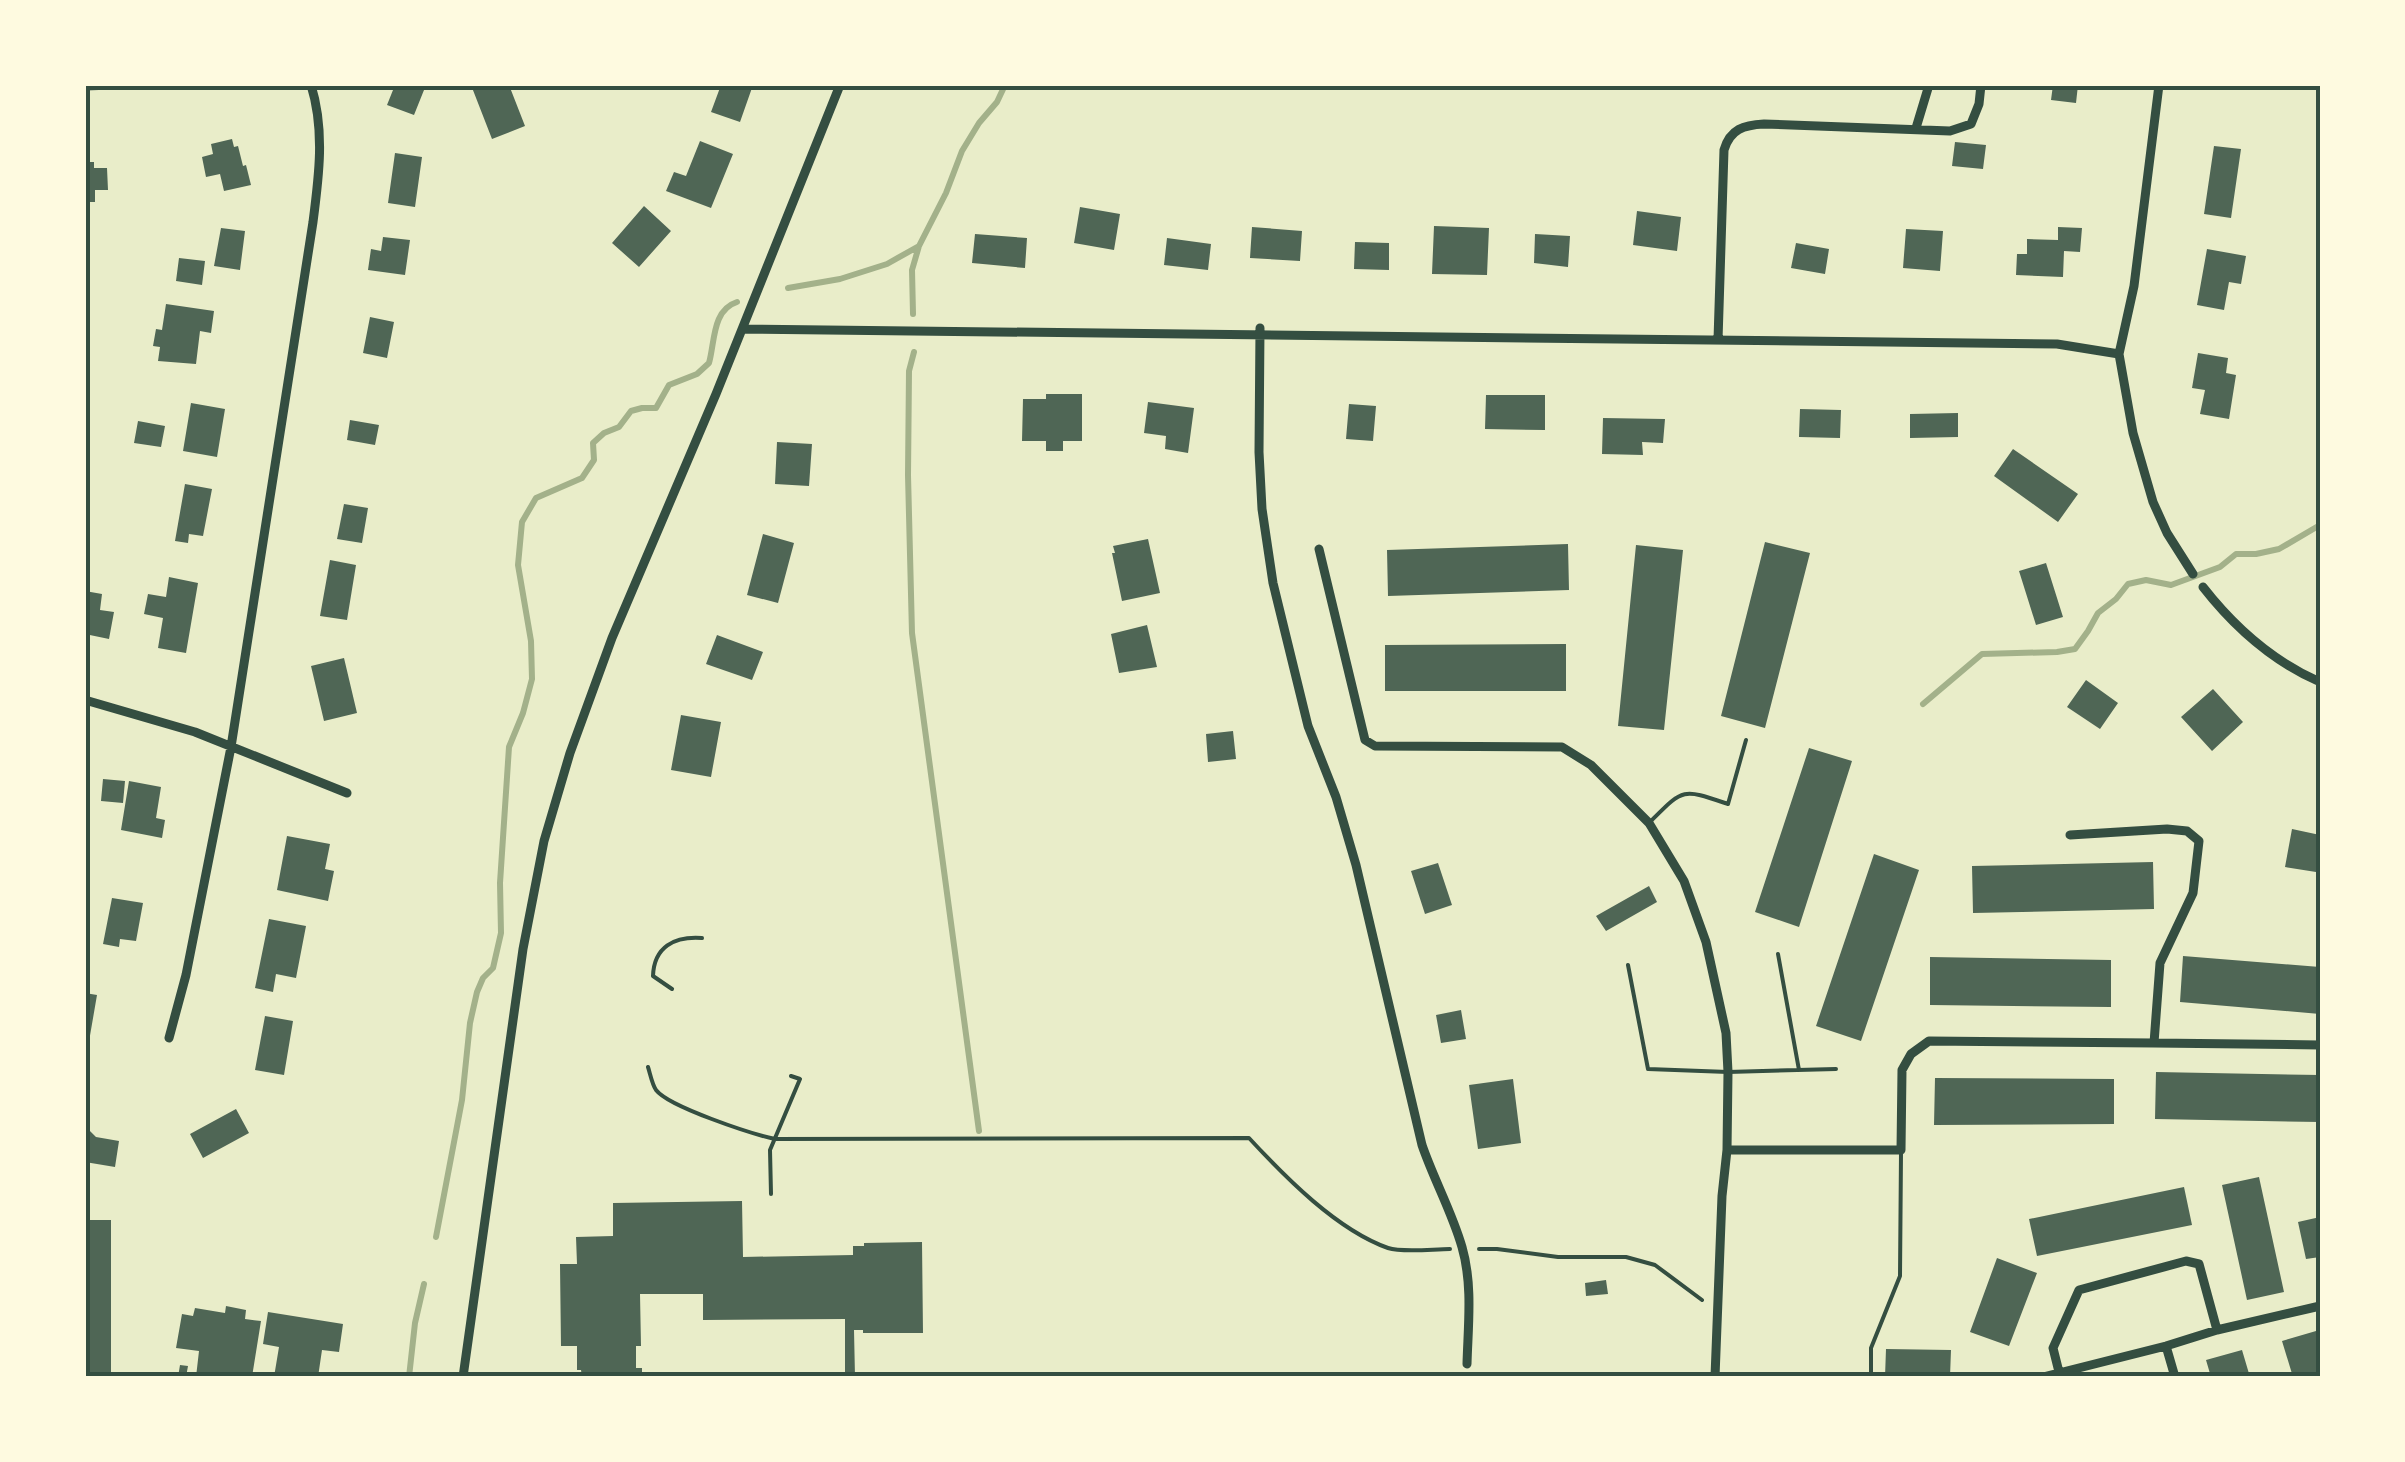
<svg xmlns="http://www.w3.org/2000/svg" width="2405" height="1462" font-family="Montserrat,sans-serif">
	<rect width="100%" height="100%" fill="#e9edc9"/>
	<g fill="none" stroke-linecap="round" stroke-linejoin="round">
		<path stroke="#a3b18a" stroke-width="6" d="M788,288L840,279L887,264L919,246
			M913,314L912,270L919,246L946,193L962,151L979,123L997,102L1005,85
			M914,352L909,371L908,475L912,633L979,1131
			M1923,704L1982,654L2057,652L2075,649L2088,631L2098,613L2116,599L2128,584L2146,580L2171,585L2220,567L2236,554H2256L2279,549L2320,525
			M436,1237L462,1100L470,1023L477,992L483,978L493,968L501,933L500,883L509,747L523,713L532,679L531,641L518,565L522,522L536,498L582,478L594,460L593,443L604,433L619,427L631,411L642,408H656L669,385L697,374L709,363C715,342 712,310 737,302
			M409,1377L415,1323L424,1284"/>
	</g>
	<path fill="#4f6655" d="M395,85H426L414,115L387,105Z
		M471,85H509L525,126L492,139Z
		M721,85H753L740,122L711,112Z
		M1094,85H1120L1119,90L1094,88Z
		M2053,85H2078L2076,103L2051,100Z
		M232,139L234,147L238,146L243,166L246,165L251,185L224,191L220,174L206,177L202,157L213,154L211,144Z
		M700,141L733,154L711,208L666,191L674,172L686,176Z
		M1955,142L1986,145L1983,169L1952,166Z
		M2214,146L2241,149L2231,218L2204,214Z
		M395,153L422,157L415,207L388,203Z
		M85,162H94V168H107L108,190H95V202H85Z
		M644,206L671,231L639,267L612,243Z
		M1080,207L1120,214L1114,250L1074,243Z
		M1637,211L1681,217L1677,251L1633,245Z
		M1434,226L1489,228L1487,275L1432,274Z
		M1252,227L1302,231L1300,261L1250,258Z
		M2058,227L2082,228L2080,252L2064,251L2063,277L2016,275L2017,254H2027V239L2058,240Z
		M221,228L245,231L240,270L214,266Z
		M1906,229L1943,231L1940,271L1903,268Z
		M975,234L1027,238L1025,268L972,263Z
		M1535,234L1570,236L1568,267L1534,263Z
		M383,237L410,240L405,275L368,270L371,249L381,251Z
		M1167,238L1211,244L1208,270L1164,265Z
		M1355,242L1389,243V270L1354,269Z
		M1796,243L1829,249L1825,274L1791,268Z
		M2207,249L2246,256L2241,284L2229,282L2224,310L2197,305Z
		M179,258L205,261L202,285L176,281Z
		M166,304L214,311L211,333L200,331L196,364L158,361L160,347L153,346L156,329L162,330Z
		M370,317L394,322L387,358L363,353Z
		M2198,353L2228,358L2226,373L2236,375L2229,419L2200,414L2205,390L2192,388Z
		M1046,394H1082V441H1063V451H1046V441H1022L1023,399H1046Z
		M1486,395H1545V430L1485,429Z
		M1148,402L1194,408L1188,453L1165,449L1166,436L1144,433Z
		M191,403L225,409L217,457L183,451Z
		M1349,404L1376,406L1373,441L1346,439Z
		M1800,409L1841,410L1840,438L1799,437Z
		M1958,413V437L1910,438V414Z
		M1603,418L1665,419L1663,443L1642,442L1643,455L1602,454Z
		M350,420L379,425L375,445L347,440Z
		M138,421L165,426L161,447L134,443Z
		M777,442L812,444L809,486L775,484Z
		M2013,449L2078,494L2058,522L1994,476Z
		M185,484L212,489L203,536L189,534L188,543L175,541Z
		M344,504L368,508L362,543L337,539Z
		M763,534L794,543L778,603L747,595Z
		M1148,539L1160,593L1122,601L1112,553H1115L1113,546Z
		M1765,542L1810,553L1765,728L1721,716Z
		M1568,544L1569,590L1388,596L1387,550Z
		M1636,545L1683,550L1664,730L1618,726Z
		M330,560L356,565L347,620L320,616Z
		M2046,563L2063,617L2036,625L2019,571Z
		M169,577L198,583L186,653L158,648L163,618L144,614L148,594L166,597Z
		M85,591L102,594L100,610L114,612L109,639L85,634Z
		M1147,625L1157,667L1119,673L1111,634Z
		M717,635L763,652L752,680L706,664Z
		M1566,644V691H1385V645Z
		M344,658L357,713L324,721L311,666Z
		M2086,680L2118,703L2100,729L2067,707Z
		M2213,689L2243,722L2212,751L2181,717Z
		M681,715L721,722L711,777L671,770Z
		M1233,731L1236,759L1208,762L1206,734Z
		M1809,748L1852,761L1799,927L1755,912Z
		M103,779L125,781L123,803L101,801Z
		M129,781L161,787L156,818L165,820L162,838L121,830Z
		M2292,829L2320,835L2316,872L2285,867Z
		M287,836L330,844L325,869L334,871L328,901L277,890Z
		M1874,854L1919,870L1861,1041L1816,1026Z
		M2153,862L2154,909L1973,913L1972,866Z
		M1438,863L1452,905L1425,914L1411,871Z
		M1649,886L1657,902L1606,931L1596,916Z
		M112,898L143,903L136,941L120,939L119,947L103,944Z
		M269,919L306,926L296,978L276,974L273,992L255,988Z
		M2183,956L2320,967V1014L2180,1002Z
		M1930,957L2111,960V1007L1930,1005Z
		M85,993L97,995L87,1053L85,1052Z
		M1461,1010L1466,1039L1441,1043L1436,1015Z
		M265,1016L293,1021L284,1075L255,1070Z
		M2156,1072L2320,1075V1122L2155,1119Z
		M1935,1078L2114,1079V1124L1934,1125Z
		M1513,1079L1521,1143L1478,1149L1469,1085Z
		M236,1109L249,1133L203,1158L190,1134Z
		M85,1126L96,1137L119,1141L115,1167L85,1162Z
		M2259,1177L2284,1292L2247,1300L2222,1185Z
		M2184,1187L2192,1225L2037,1256L2029,1219Z
		M742,1201L743,1257L853,1255V1246H864V1243L922,1242L923,1333H863V1330H854L855,1377H845V1319L703,1320V1294H640L641,1346H636V1368H642V1377H582L581,1370H577V1346H561L560,1264H577L576,1237L613,1236V1203Z
		M2320,1217V1257L2306,1259L2298,1222Z
		M85,1220H111V1377H85Z
		M1997,1258L2037,1273L2009,1346L1970,1332Z
		M1606,1280L1608,1294L1586,1296L1585,1283Z
		M226,1306L246,1310L245,1319L261,1321L252,1377H196L199,1351L176,1348L182,1314L193,1316L195,1308L225,1313Z
		M268,1312L343,1324L339,1352L322,1350L318,1377H274L279,1347L263,1344Z
		M2316,1331L2320,1343V1377H2293L2282,1341Z
		M1886,1349L1951,1350L1950,1377H1885Z
		M2242,1350L2250,1377H2211L2206,1360Z
		M180,1365L188,1366L186,1377H178Z"/>
	<g fill="none" stroke-linecap="round" stroke-linejoin="round">
		<path stroke="#344e41" stroke-width="4" d="M672,989L653,976C654,947 674,936 702,938
			M648,1067C650,1073 652,1084 656,1090C669,1107 752,1134 775,1139L1249,1138C1285,1177 1337,1230 1388,1248C1403,1253 1433,1249 1450,1249
			M771,1194L770,1150L800,1079L791,1076
			M1479,1249H1497L1558,1257H1626L1655,1265L1702,1300"/>
		<path stroke="#344e41" stroke-width="4" d="M1649,823C1684,788 1681,788 1728,804L1746,740
			M1778,954L1799,1070
			M1628,965L1648,1069L1728,1072L1836,1069
			M1871,1377V1348L1900,1276L1901,1153"/>
		<path stroke="#344e41" stroke-width="9" d="M2159,85L2134,286L2119,354L2133,433L2153,502L2167,533L2193,574
			M85,86L112,85
			M1916,128L1929,85
			M1260,328L1259,452L1262,509L1273,583L1308,726L1336,797L1356,865L1422,1145C1434,1180 1452,1212 1462,1247C1473,1285 1468,1326 1467,1364
			M743,329L2057,344L2119,354
			M1718,340L1724,150C1730,129 1744,125 1764,124L1950,131L1971,124L1979,104L1981,85
			M1319,549L1365,740L1375,746L1562,747L1591,765L1649,823L1684,881L1706,942L1726,1033L1728,1072L1727,1150
			M2203,587C2235,628 2272,661 2320,682
			M85,700L195,732L347,793
			M169,1038L186,975L231,747L313,222C319,176 325,130 311,85
			M2154,1043L2320,1045
			M2166,1346L2175,1377
			M2059,1372L2053,1348L2079,1290L2186,1261L2199,1264L2217,1330
			M463,1377L523,949L544,841L570,753L612,638L716,394L840,85
			M1715,1377L1722,1196L1727,1150H1901L1902,1070L1911,1054L1929,1041L2154,1043L2160,963L2193,893L2199,841L2187,831L2167,829L2070,835
			M2043,1377L2166,1346L2217,1330L2320,1306"/>
	</g>
	<rect width="2405" height="1462" fill="none" stroke="#fefae0" stroke-width="175"/>
	<rect x="88" y="88" width="2230" height="1286" fill="none" stroke="#344e41" stroke-width="4"/>
</svg>
